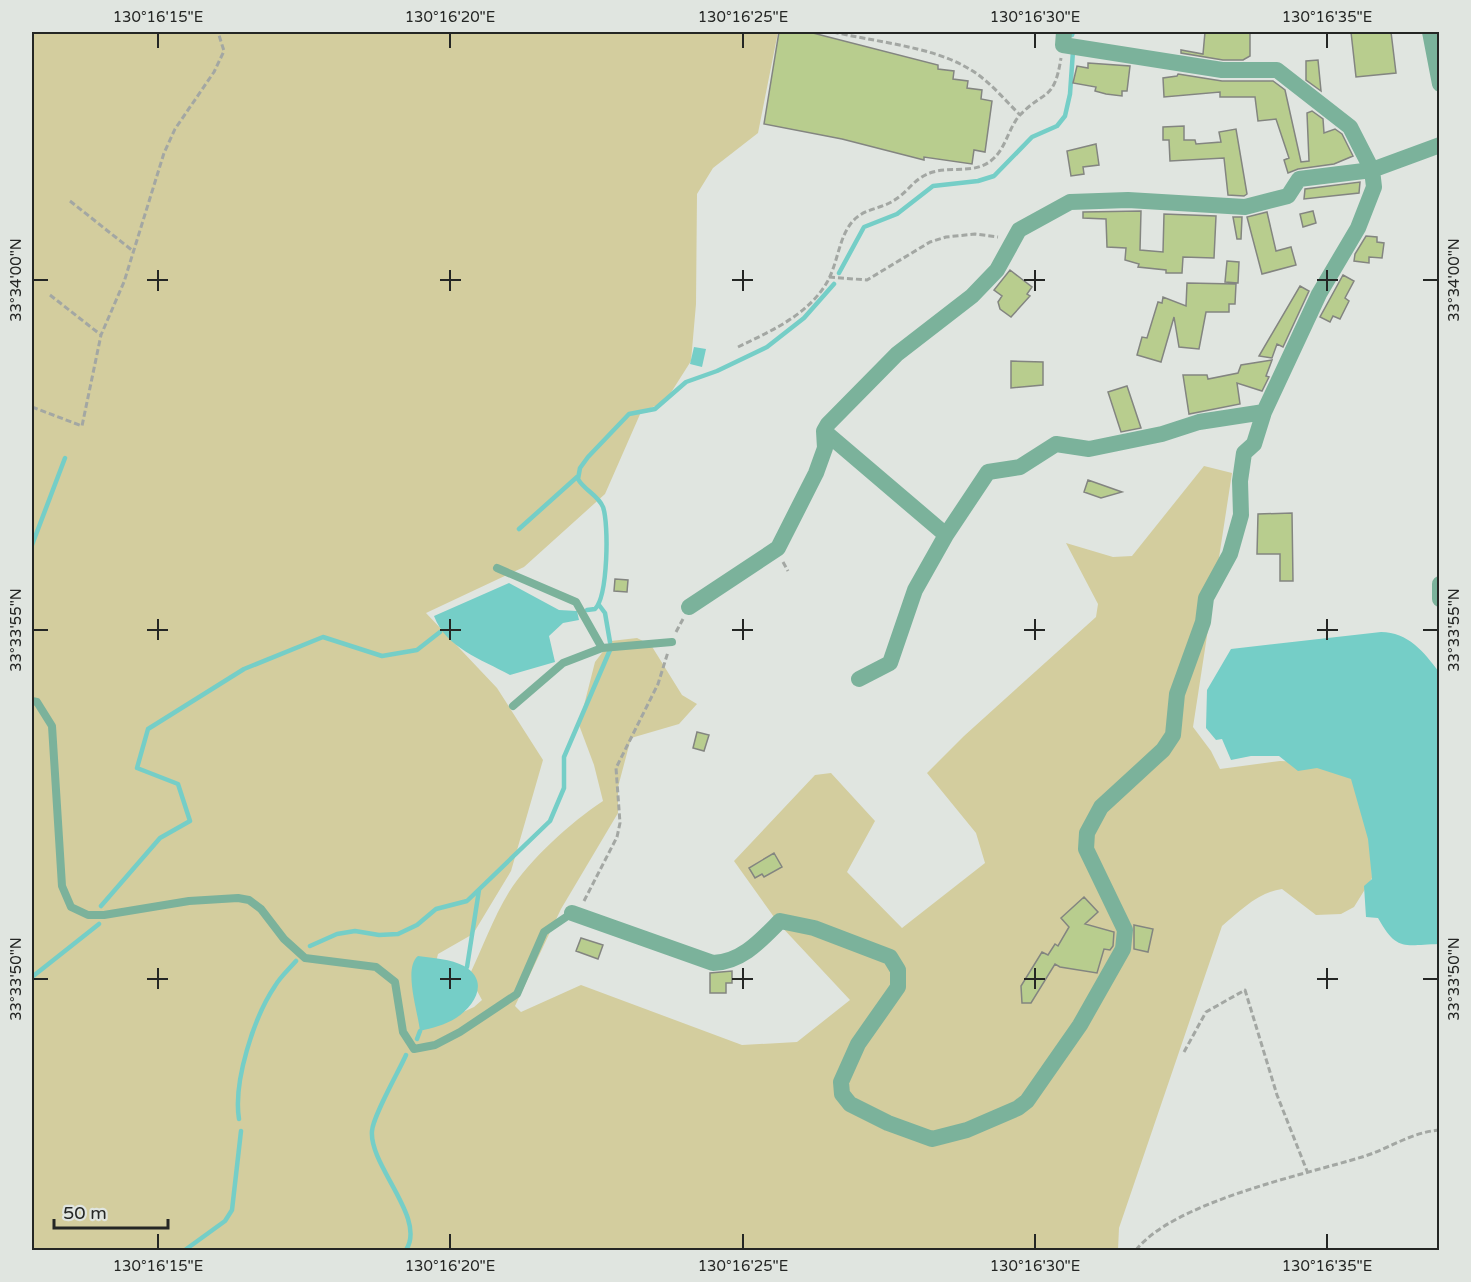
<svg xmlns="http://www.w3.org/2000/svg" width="1471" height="1282" font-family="'Varela Round',sans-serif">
	<rect width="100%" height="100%" fill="#e0e5e0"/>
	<path fill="#d3cd9e" d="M32,32H778L758,133L713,168L697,194L696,304L691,361L665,402L641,412L605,494L524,567L426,613L497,688L543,760L511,871L473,934L438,954L431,982L450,1018L474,1007L482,1000L469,976C482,949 493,918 509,892C530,859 570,823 603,801L594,765L579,725L595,662L611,641L637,638L651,645L682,695L697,704L679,724L631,738L618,787V813L561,909L515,1006L521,1012L581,985L742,1045L797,1042L850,1000L779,924L734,861L815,775L831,773L875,821L847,872L902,928L985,863L976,833L927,773L964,736L1096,617L1098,604L1066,543L1113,557L1132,556L1204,466L1232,473L1193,727L1211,751L1220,769L1280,761L1305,762L1352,777L1370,841L1372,878L1354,907L1341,914L1316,915L1282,889C1258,892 1240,911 1222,926L1119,1228L1118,1250H32Z"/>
	<path fill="#75cec7" d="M694,347L706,349L702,367L690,364Z
		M509,583L559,610L577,611L579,620L563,623L549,636L555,662L510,675C481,659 446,648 434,616Z
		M1381,632C1408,632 1424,652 1439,672V944C1404,945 1397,952 1378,918L1366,917L1364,886L1372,879L1368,839L1351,779L1317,768L1298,771L1279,756H1251L1231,760L1222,739L1216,740L1206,728L1207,690L1231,649Z
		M418,956C433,958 451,959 464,966C490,981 475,1006 456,1018C445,1025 432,1028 420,1031C418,1012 403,968 418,956Z"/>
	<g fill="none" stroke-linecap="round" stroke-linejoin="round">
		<path stroke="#75cec7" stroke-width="4.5" d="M1072,35L1073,32
			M839,273L864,227L897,214L933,186L978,181L994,176L1032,137L1057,126L1065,116L1070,94L1073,51
			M519,529L577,477
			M32,545L65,458
			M599,605L605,613L610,642
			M587,610L595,609C608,596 609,524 603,507C598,495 584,490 578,479L580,468L588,457L629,414L655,409L686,382L717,371L767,347L804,318L834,284
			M101,906L160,838L190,821L178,784L137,768L148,729L244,669L323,637L382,656L417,650L440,632
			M310,946L337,934L355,931L379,935L398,934L417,925L436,909L467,901L550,821L564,788V757L610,650
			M467,967L479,890
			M32,977L99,924
			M417,1039L420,1031
			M239,1119C233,1082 254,1017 275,986C280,977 289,969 296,961
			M185,1250L225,1221L232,1210L241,1131
			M406,1250C427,1218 369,1166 372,1131C373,1116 399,1071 406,1055"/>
	</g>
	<path fill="#b8cd8e" stroke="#838580" stroke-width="1.5" d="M779,32H809L938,65V69L954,71L953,79L968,81L967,88L982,90L981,99L992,101L985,152L974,150L972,164L924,157V160L842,139L764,124Z
		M1205,32H1250V56L1243,60H1223L1181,53V50L1203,54Z
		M1351,32H1391L1396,73L1356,77Z
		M1318,60L1321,91L1306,80V61Z
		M1088,63L1130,66L1127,91H1122V96L1106,94L1095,91L1096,87L1073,83L1077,66L1088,68Z
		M1178,74L1222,81H1273L1285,90L1301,162L1309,161L1307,113L1312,111L1323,119L1324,133L1335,129L1342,134L1353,156L1334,164L1298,169L1288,173L1284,160L1289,158L1276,119L1258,121L1255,97H1220V92L1164,97L1163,78L1177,76Z
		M1184,126V140H1195L1196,144L1221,142L1219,132L1236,129L1247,194L1244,196L1228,195L1224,158L1170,161L1169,140H1163V127Z
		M1096,144L1099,165L1083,167L1084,174L1071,176L1067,151Z
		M1360,182L1359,193L1304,199L1305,189Z
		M1141,211L1140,250L1163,252L1164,214L1216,216L1214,258L1183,257L1182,273H1166V270L1138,267L1139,264L1125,260L1126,248L1107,247L1106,219L1083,218V212Z
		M1313,211L1316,223L1303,227L1300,214Z
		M1267,212L1276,251L1291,247L1296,265L1262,274L1247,217Z
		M1233,217H1242L1241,239H1237Z
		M1366,236L1377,237V242L1384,243L1382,258L1369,257V263L1354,261L1355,254Z
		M1227,261L1239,262L1238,283L1225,282Z
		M1010,270L1032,287L1027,294L1030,296L1011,317L1000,309L998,302L1002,296L994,290Z
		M1343,275L1354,281L1345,298L1349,301L1340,319L1333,316L1330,322L1320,317Z
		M1187,283L1236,284L1235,304H1229V312H1206L1199,349L1179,347L1174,317L1161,362L1137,355L1142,337L1147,338L1158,302L1162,303L1163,297L1186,306Z
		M1300,286L1309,291L1283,347L1277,344L1272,358L1259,356Z
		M1272,360L1266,376L1269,377L1262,391L1237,383L1240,404L1189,414L1183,375H1207L1208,379L1238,373L1241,365Z
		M1011,361L1043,362V385L1011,388Z
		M1127,386L1141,428L1121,432L1108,392Z
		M1088,480L1122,492L1101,498L1084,492Z
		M1292,513L1293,581H1280V554H1257L1258,514Z
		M615,579L628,580L627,592L614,591Z
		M697,732L709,735L704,751L693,748Z
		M774,853L782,867L764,877L762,874L755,878L749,868Z
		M1084,897L1098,912L1085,924L1114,932L1113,946L1110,950L1104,949L1097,973L1060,967L1055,964L1031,1003H1022L1021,986L1042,952L1048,955L1055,944L1058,946L1069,927L1061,918Z
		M1134,925L1153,929L1148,952L1134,949Z
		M581,938L603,945L598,959L576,951Z
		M732,971V983H726V993H710V973Z"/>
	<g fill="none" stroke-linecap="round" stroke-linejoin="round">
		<path stroke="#a3a7a3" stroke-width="3" stroke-dasharray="6 3" stroke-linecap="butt" d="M833,32C872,41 931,47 964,66C986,77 1003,98 1020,115
			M70,201L133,251
			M829,277L867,280L930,242L946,237L975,234L998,237
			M50,295L101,335
			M738,347C771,331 806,316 826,284C839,263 838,234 856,218C866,209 882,208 893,201C910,191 913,178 933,172C954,166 977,175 994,158C1006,147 1009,127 1020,115C1045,89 1054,102 1061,58
			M32,407L82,426L101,335L124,282L164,153L175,129L214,72L224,51L218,32
			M783,562L788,571
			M676,632L683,619
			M584,901L617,837L620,823L616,768L658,684L668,652
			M1184,1052L1206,1012L1245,990L1277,1095L1307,1171
			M1136,1250C1174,1202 1303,1175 1362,1157C1389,1149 1411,1132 1440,1130"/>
		<path stroke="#7bb29b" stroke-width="8" d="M497,568L576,602L602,648L672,642
			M32,701L37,702L52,726L62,886L71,907L88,915H104L189,901L238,898L249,900L261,909L284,939L305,958L376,967L395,982L403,1032L414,1049L435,1045L460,1032L517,994L544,932L572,913
			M513,706L563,663L602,648"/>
		<path stroke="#7bb29b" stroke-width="16" d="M1430,32L1440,84
			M824,431L946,535
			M1440,584V599
			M689,607L778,548L816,473L825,448L824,431L828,424L897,354L972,296L997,270L1019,230L1070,202L1128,200L1245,207L1288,196L1299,179L1372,170L1440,145
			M859,679L890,663L915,590L946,535L988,472L1020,467L1056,444L1089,449L1162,434L1199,422L1264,412
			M572,913L713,963C742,962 761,940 780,921L814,928L890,957L898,970V987L858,1044L841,1082L842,1094L850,1104L888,1123L932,1139L967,1130L1018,1108L1027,1101L1080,1025L1123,949L1125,930L1086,849L1087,833L1101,807L1163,750L1173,735L1177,694L1203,622L1206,598L1230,554L1241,515L1240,481L1244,453L1254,444L1264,412L1319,294L1358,228L1374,187L1372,170L1350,127L1277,70H1222L1063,45L1064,32"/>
	</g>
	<path fill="none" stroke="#242624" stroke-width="2" d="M158,33V48M450,33V48M743,33V48M1035,33V48M1327,33V48M158,270V291M450,270V291M743,270V291M1035,270V291M1327,270V291M33,280H48M147,280H168M440,280H461M732,280H753M1024,280H1045M1317,280H1338M1423,280H1438M158,619V640M450,619V640M743,619V640M1035,619V640M1327,619V640M33,630H48M147,630H168M440,630H461M732,630H753M1024,630H1045M1317,630H1338M1423,630H1438M158,968V989M450,968V989M743,968V989M1035,968V989M1327,968V989M33,979H48M147,979H168M440,979H461M732,979H753M1024,979H1045M1317,979H1338M1423,979H1438M158,1234V1249M450,1234V1249M743,1234V1249M1035,1234V1249M1327,1234V1249"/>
	<rect width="1471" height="1282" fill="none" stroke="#e0e5e0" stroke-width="66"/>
	<path d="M54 1219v9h114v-9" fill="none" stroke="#242624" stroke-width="3"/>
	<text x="63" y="1219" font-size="18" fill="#242624" stroke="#e0e5e0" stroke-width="4.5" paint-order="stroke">50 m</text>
	<rect x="33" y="33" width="1405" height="1216" fill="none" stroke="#242624" stroke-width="2"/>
	<g font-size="15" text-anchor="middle" fill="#242624">
		<text x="158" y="22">130°16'15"E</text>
		<text x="450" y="22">130°16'20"E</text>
		<text x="743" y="22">130°16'25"E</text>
		<text x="1035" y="22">130°16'30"E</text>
		<text x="1327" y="22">130°16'35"E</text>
		<text transform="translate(16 280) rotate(-90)" y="5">33°34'00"N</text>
		<text transform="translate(1454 280) rotate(-90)" y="5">33°34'00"N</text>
		<text transform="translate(16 630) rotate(-90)" y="5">33°33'55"N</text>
		<text transform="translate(1454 630) rotate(-90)" y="5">33°33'55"N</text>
		<text transform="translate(16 979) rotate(-90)" y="5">33°33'50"N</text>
		<text transform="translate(1454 979) rotate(-90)" y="5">33°33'50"N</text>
		<text x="158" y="1271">130°16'15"E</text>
		<text x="450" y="1271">130°16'20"E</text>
		<text x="743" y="1271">130°16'25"E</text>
		<text x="1035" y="1271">130°16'30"E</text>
		<text x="1327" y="1271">130°16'35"E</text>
	</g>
</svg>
